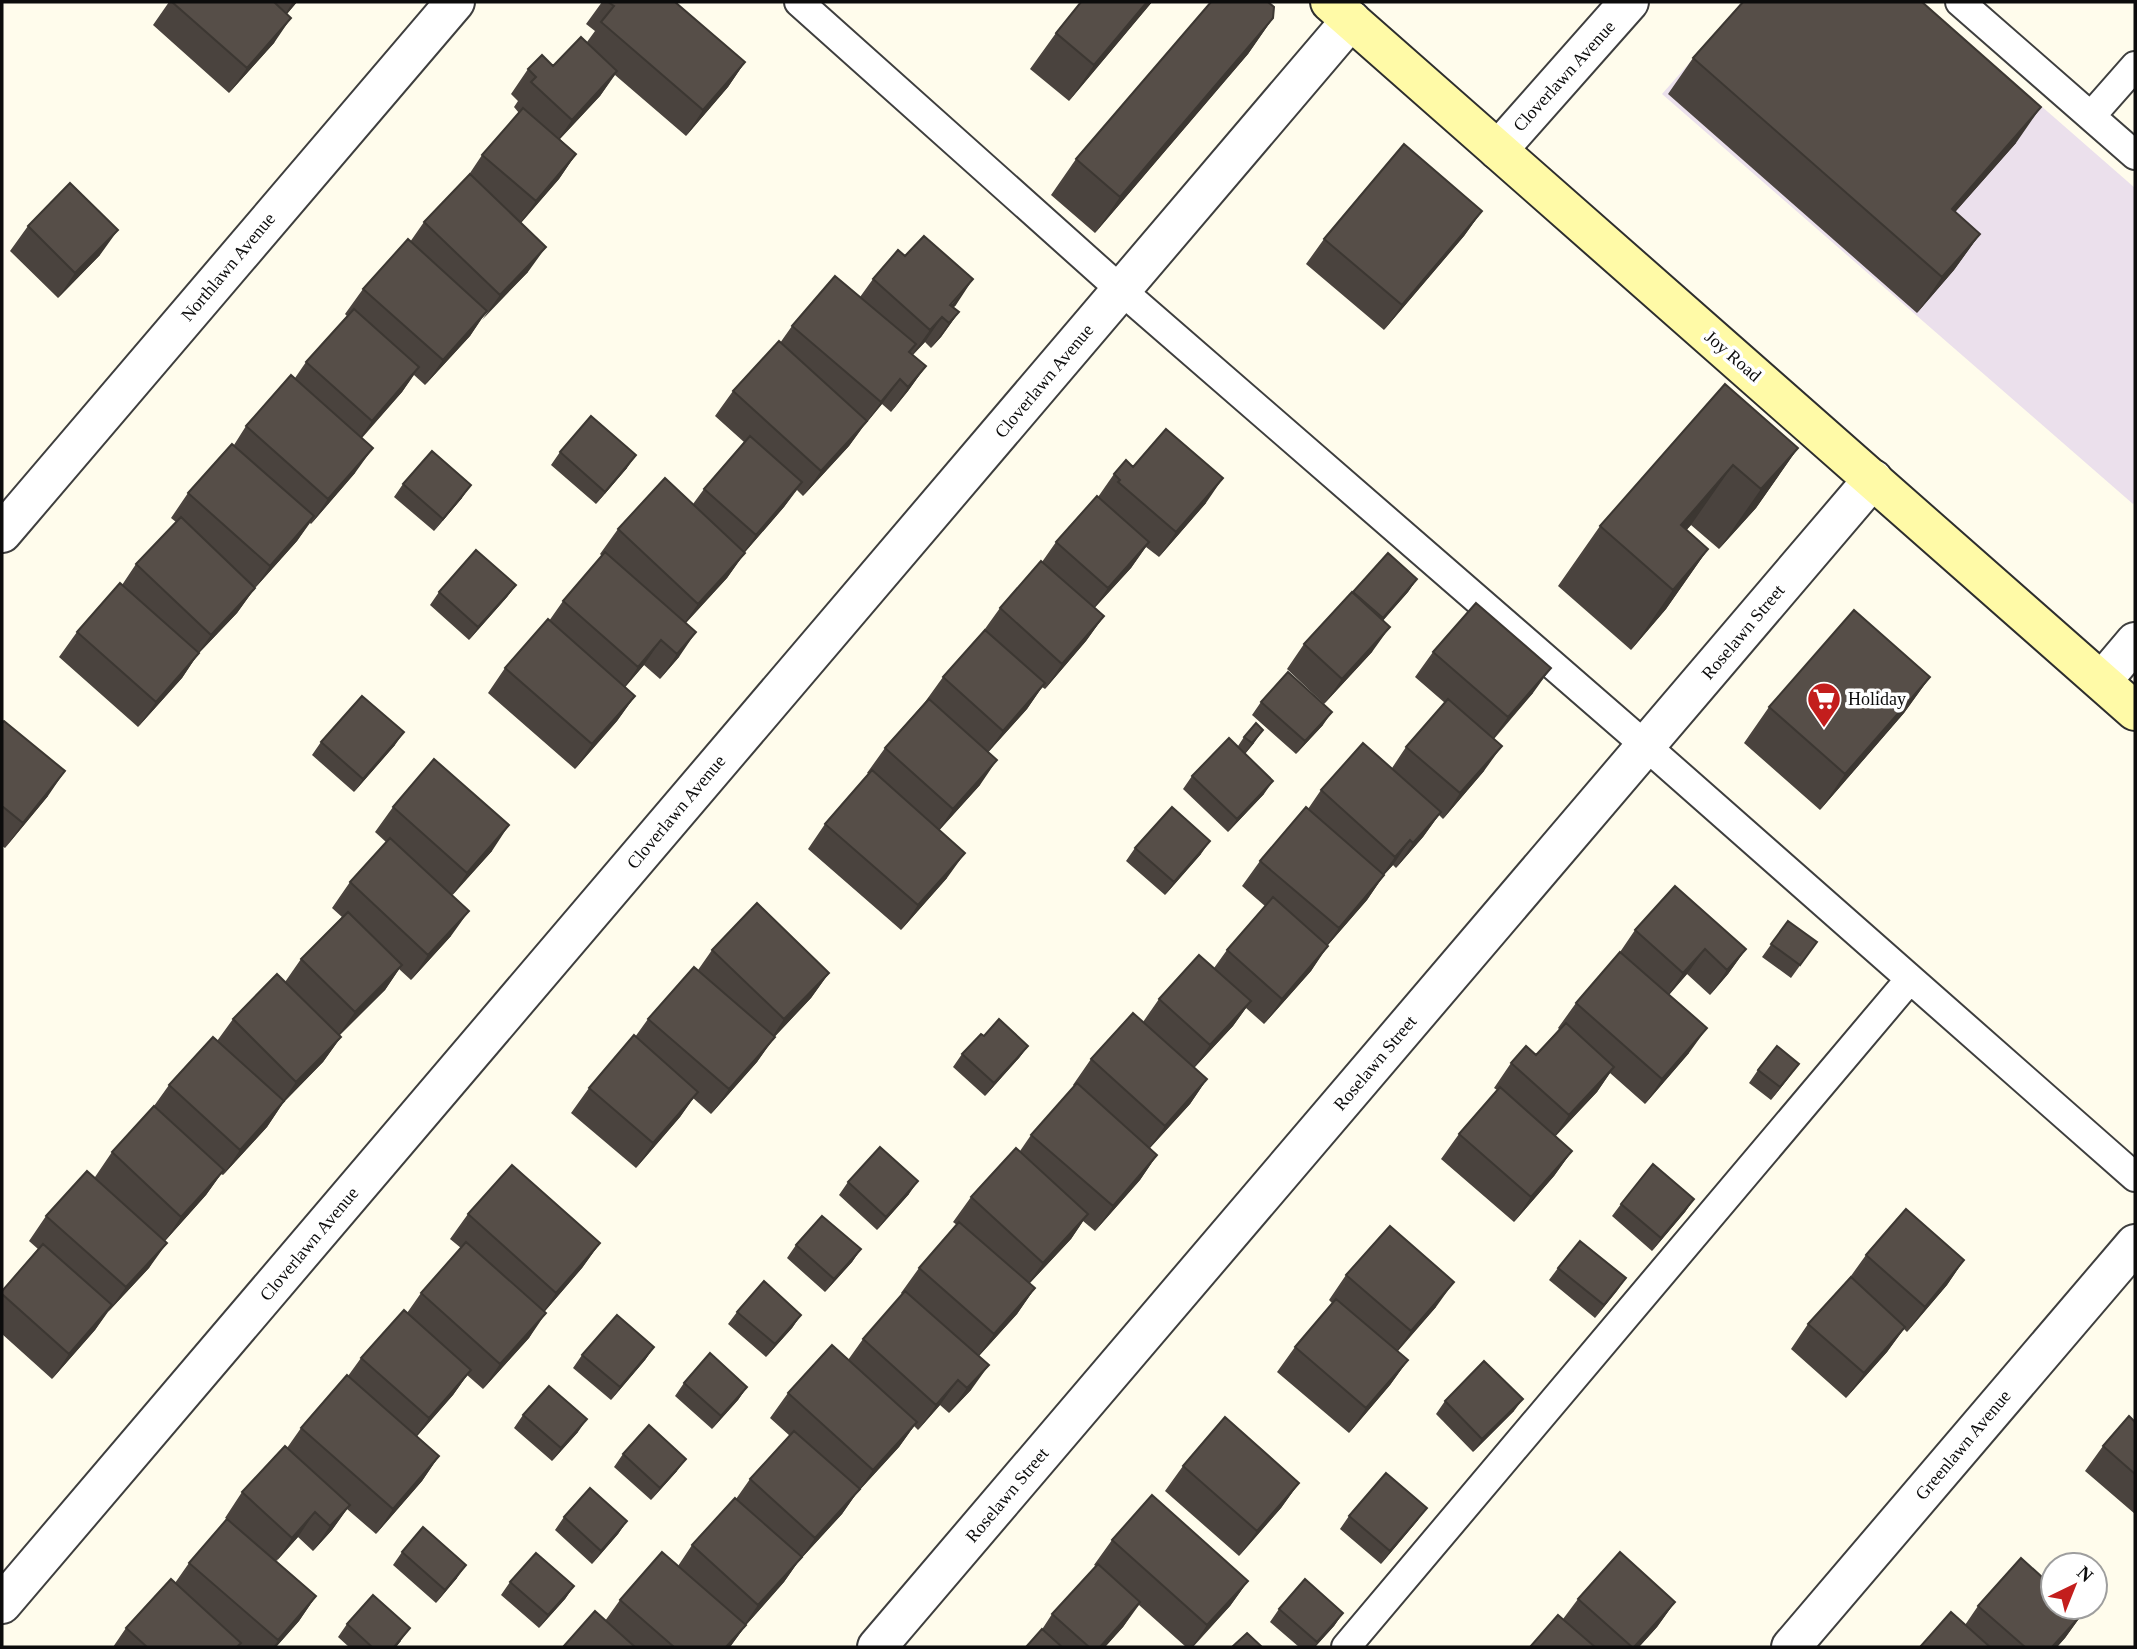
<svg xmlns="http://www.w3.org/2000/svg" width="2137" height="1649" font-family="Georgia,serif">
	<rect width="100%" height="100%" fill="#fffcec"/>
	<path fill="#ebe0ec" d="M1743,2H1922L2135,188V502L2133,504L1662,94Z"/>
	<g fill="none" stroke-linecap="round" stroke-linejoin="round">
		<g stroke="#3f3f3f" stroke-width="32">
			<path id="lane" d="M799,2L1121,290L1646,746L2135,1177
				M1960,2L2135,155
				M2091,116L2135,66
				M1346,1647L1910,979"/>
		</g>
		<g stroke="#3f3f3f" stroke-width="42">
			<path id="street" d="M1498,150L1629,2
				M2,533L455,2
				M2102,681L2135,642
				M2,1604L1351,20
				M877,1647L1873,479
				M1791,1647L2135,1244"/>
		</g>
		<g stroke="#2e2e2e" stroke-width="42">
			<path id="secondary" d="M1330,2L2135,711"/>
		</g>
		<use href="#lane" stroke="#fff" stroke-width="28"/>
		<use href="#street" stroke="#fff" stroke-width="38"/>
		<use href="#secondary" stroke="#fffaa7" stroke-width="38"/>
	</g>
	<path fill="#4a433e" d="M169,2H297L287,14L274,43L229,93L153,25Z
		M602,2H675L745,62L728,87L686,136L615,75L600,96L560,139L576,154L559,179L521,223L528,272L481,319L470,336L425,385L414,375L402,392L362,438L355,473L311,524L310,523L297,541L255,588L237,613L198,654L182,678L138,727L59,657L77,632L122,585L136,564L176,522L171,518L188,493L234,445L246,426L295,378L306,362L347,316L345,314L363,289L410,242L424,222L466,179L482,155L519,113L514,107L518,101L511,94L528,69L553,66L587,42L595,31L586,24Z
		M1152,2L1069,101L1030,69L1056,33Z
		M1273,18L1248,54L1095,233L1051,195L1076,159Z
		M1693,58L2016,143L1955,212L1980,234L1954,270L1917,313L1668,94Z
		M1482,211L1464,236L1384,330L1306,264L1324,239Z
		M28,226L100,255L58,298L10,251Z
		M873,279L956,305L953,307L959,312L941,337L931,348L925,342L913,355L926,366L908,391L891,412L882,404L863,427L849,446L803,496L797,490L784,507L745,552L727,578L686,623L679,657L660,679L644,665L625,687L635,696L617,721L575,769L488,693L505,668L549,621L563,601L602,556L600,554L618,529L693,504L704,489L744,442L715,416L733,391L780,343L792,326L860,297Z
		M1725,384L1798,448L1756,508L1719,549L1691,525L1686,530L1708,549L1666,609L1631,650L1558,586L1600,526Z
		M560,452L627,468L596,504L551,465Z
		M1133,467L1206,503L1159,557L1146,547L1131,568L1094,608L1104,616L1086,641L1045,689L1042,687L1027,709L988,752L980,785L939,830L947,878L901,930L808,849L825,824L869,774L867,773L885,748L925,702L943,677L982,633L1000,608L1042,562L1056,542L1098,497L1114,474Z
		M403,484L462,498L434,531L394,497Z
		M1417,579L1408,592L1383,620L1372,652L1324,704L1287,669L1304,644L1353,592Z
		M516,585L507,597L469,640L430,605L439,592Z
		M1433,652L1533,693L1494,739L1484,771L1443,819L1439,815L1423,837L1396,868L1393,865L1384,875L1367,900L1327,946L1311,971L1264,1024L1246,1008L1233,1026L1194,1068L1207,1079L1190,1104L1150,1148L1157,1155L1140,1180L1095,1231L1083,1221L1071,1239L1029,1284L1035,1288L1017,1314L979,1356L971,1390L949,1413L940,1405L918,1430L914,1426L899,1447L856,1494L842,1514L798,1562L784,1582L746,1625L730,1647H563L605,1621L620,1600L678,1566L692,1545L736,1499L750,1479L790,1436L770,1418L788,1393L848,1360L863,1339L903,1295L901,1293L919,1268L957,1225L953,1222L971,1197L1020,1151L1031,1135L1074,1086L1073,1085L1091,1059L1143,1022L1159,999L1214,968L1227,950L1265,906L1242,886L1260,861L1308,809L1321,790L1392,768L1406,747L1445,703L1415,677Z
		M1930,677L1904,713L1820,810L1744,743L1769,707Z
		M1261,702L1323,725L1296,754L1252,715Z
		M2,723L48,796L5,848L2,846Z
		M1244,737L1254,743L1245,754L1264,794L1228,832L1183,789L1192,776L1238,746Z
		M321,742L395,745L354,792L312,755Z
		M393,807L492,851L452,895L451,936L411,980L399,969L385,990L339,1036L341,1037L323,1062L283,1103L267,1127L223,1175L221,1174L206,1195L165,1241L149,1268L108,1312L95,1330L52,1379L2,1334V1291L38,1249L29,1241L46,1216L95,1177L112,1152L154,1106L169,1085L217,1041L233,1019L285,982L301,959L342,917L332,908L350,882L386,842L375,832Z
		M1135,848L1201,854L1165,895L1126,861Z
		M1788,921L1817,942L1791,978L1762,957Z
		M1635,930L1746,949L1728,974L1710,995L1687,974L1669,995L1689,1053L1645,1104L1610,1073L1597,1092L1555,1136L1572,1151L1554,1176L1514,1222L1441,1159L1459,1134L1497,1090L1494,1088L1511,1063L1536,1055L1559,1029L1558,1028L1576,1003L1618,955Z
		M712,950L829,973L811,998L774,1037L757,1062L711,1114L693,1098L680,1117L636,1168L571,1113L589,1088L635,1037L648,1019L698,970Z
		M984,1036L1028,1046L1019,1058L985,1096L953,1067L962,1054Z
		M1758,1070L1790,1076L1771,1100L1749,1083Z
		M848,1182L909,1194L877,1230L839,1195Z
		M1694,1199L1685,1212L1652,1251L1612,1216L1621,1204Z
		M468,1214L600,1243L582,1268L545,1311L529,1338L483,1389L467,1375L453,1395L417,1436L439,1456L422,1481L376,1534L347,1509L332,1530L313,1551L298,1537L276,1561L316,1596L299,1621L276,1647H240L238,1646V1647H113L126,1628L175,1583L189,1563L227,1519L225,1518L242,1492L287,1448L301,1428L348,1376L361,1358L407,1313L421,1293L461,1248L450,1239Z
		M796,1245L861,1249L852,1262L825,1292L787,1258Z
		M1866,1255L1964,1260L1947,1285L1907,1332L1904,1329L1887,1352L1846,1398L1791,1349L1808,1324L1848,1280Z
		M1558,1268L1626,1278L1595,1318L1549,1280Z
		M1346,1275L1436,1307L1398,1351L1408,1360L1390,1385L1349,1433L1277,1372L1295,1347L1332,1303L1329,1300Z
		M737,1312L801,1315L792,1328L766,1357L728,1324Z
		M654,1347L645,1360L611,1400L573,1368L582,1355Z
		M684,1383L747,1387L738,1400L712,1429L675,1396Z
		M1445,1401L1514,1411L1473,1452L1436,1414Z
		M523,1415L578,1432L552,1461L514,1428Z
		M2135,1422V1514L2085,1471L2103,1446Z
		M623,1454L677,1471L651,1500L614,1467Z
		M1183,1466L1299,1483L1281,1508L1239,1556L1165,1491Z
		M1349,1516L1418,1520L1381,1564L1340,1529Z
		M564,1517L627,1521L618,1534L592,1564L555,1530Z
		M1112,1540L1248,1581L1230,1606L1193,1647H1186L1139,1605L1123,1627L1105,1647H1026L1041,1631L1052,1614L1096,1566L1094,1565Z
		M402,1552L457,1578L436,1603L393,1565Z
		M510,1582L574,1586L565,1599L539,1628L501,1595Z
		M1578,1599L1675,1602L1657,1627L1639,1647H1530L1563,1619Z
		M1978,1606L2083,1613L2065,1638L2057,1647H1920L1965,1625Z
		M1279,1609L1343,1613L1334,1626L1315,1647H1299L1270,1622Z
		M347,1624L401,1641L396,1647H349L338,1637Z"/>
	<path fill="#3c3732" d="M293,2H297L280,22Z
		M1147,2H1152L1069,101L1094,65Z
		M291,18L274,43L229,93L247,68Z
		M1273,18L1248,54L1095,233L1120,197Z
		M745,62L728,87L686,136L703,110Z
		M617,71L600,96L554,145L572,120Z
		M2041,107L2016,143L1926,245L1952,209Z
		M576,154L559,179L518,226L536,201Z
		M1482,211L1464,236L1384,330L1402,305Z
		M118,230L100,255L58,298L75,273Z
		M1980,234L1954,270L1917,313L1942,277Z
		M546,247L528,272L482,320L500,295Z
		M973,279L956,305L944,318L942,317L925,342L912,355L930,330Z
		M487,311L470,336L425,385L443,360Z
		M959,312L941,337L931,348L949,323Z
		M926,366L908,391L891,412L908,387Z
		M419,367L402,392L354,446L372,421Z
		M900,379L882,404L863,427L881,402Z
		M867,421L849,446L803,496L821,471Z
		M373,448L355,473L311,524L328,499Z
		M1798,448L1756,508L1719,549L1761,489Z
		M636,455L627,468L596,504L605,492Z
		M1733,465L1691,525L1651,571L1681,525Z
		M1223,478L1206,503L1159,557L1176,532Z
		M802,482L784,507L739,559L745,553L727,578L680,629L698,604L738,560L756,535Z
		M471,485L462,498L434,531L443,519Z
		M314,516L297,541L255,588L237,613L198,654L182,678L138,727L156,702L193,660L211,635L253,591L270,566Z
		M1149,542L1131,568L1090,613L1108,588Z
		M1708,549L1666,609L1631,650L1673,590Z
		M1417,579L1408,592L1374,631L1383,618Z
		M516,585L507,597L469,640L478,627Z
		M1104,616L1086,641L1045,689L1062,664Z
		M1390,627L1372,652L1324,704L1342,679Z
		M696,632L679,657L660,679L677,654Z
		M661,640L644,665L621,692L638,667Z
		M1551,668L1533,693L1490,742L1508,717Z
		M1930,677L1904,713L1820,810L1845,774Z
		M1045,683L1027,709L985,756L1003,731Z
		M635,696L617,721L575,769L592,744Z
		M1332,712L1323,725L1296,754L1305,741Z
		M1263,730L1254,743L1243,756L1252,743Z
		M404,732L395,745L354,792L363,779Z
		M1502,746L1484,771L1443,819L1460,793Z
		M997,760L980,785L936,834L953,809Z
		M65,771L48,796L5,848L23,823Z
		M1273,781L1264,794L1228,832L1237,819Z
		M1441,812L1423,837L1396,868L1413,843Z
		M509,825L492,851L450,898L467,873Z
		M1410,840L1393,865L1377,882L1395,857Z
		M1210,841L1201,854L1165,895L1174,882Z
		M965,853L947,878L901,930L918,905Z
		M1384,875L1367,900L1321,953L1339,928Z
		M469,911L451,936L411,980L428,955Z
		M1328,946L1311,971L1264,1024L1282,999Z
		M1705,949L1687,974L1666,998L1683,973Z
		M1746,949L1728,974L1710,995L1727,970Z
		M402,965L385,990L337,1037L355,1012Z
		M829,973L811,998L767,1045L784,1019Z
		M1251,1001L1233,1026L1192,1070L1210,1045Z
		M1707,1028L1689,1053L1645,1104L1662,1079Z
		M341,1037L323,1062L283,1103L267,1127L223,1175L240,1150L279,1107L296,1082Z
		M775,1037L757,1062L711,1114L729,1089Z
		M1028,1046L1019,1058L985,1096L994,1083Z
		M1799,1064L1790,1076L1771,1100L1780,1087Z
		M1614,1067L1597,1092L1552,1140L1569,1115Z
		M1207,1079L1190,1104L1147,1151L1165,1126Z
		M698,1092L680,1117L636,1168L653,1143Z
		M1572,1151L1554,1176L1514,1222L1531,1197Z
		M1157,1155L1140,1180L1095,1231L1113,1206Z
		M224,1170L206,1195L164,1242L181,1217Z
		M918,1181L909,1194L877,1230L886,1217Z
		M1694,1199L1685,1212L1652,1251L1661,1238Z
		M1088,1214L1071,1239L1025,1288L1043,1263Z
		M167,1243L149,1268L108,1312L126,1287Z
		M600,1243L582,1268L539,1318L556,1293Z
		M861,1249L852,1262L825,1292L834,1279Z
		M1964,1260L1947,1285L1907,1332L1925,1307Z
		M1626,1278L1617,1291L1595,1318L1604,1305Z
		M1454,1282L1436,1307L1393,1356L1411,1331Z
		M1035,1288L1017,1314L976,1359L994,1334Z
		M112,1305L95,1330L52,1379L69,1354Z
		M546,1313L529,1338L483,1389L500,1364Z
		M801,1315L792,1328L766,1357L775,1344Z
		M1905,1327L1887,1352L1846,1398L1864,1373Z
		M654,1347L645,1360L611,1400L620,1387Z
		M1408,1360L1390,1385L1349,1433L1366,1408Z
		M989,1365L971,1390L949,1413L967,1388Z
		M471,1370L453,1395L411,1443L429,1418Z
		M958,1380L940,1405L918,1430L936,1405Z
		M747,1387L738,1400L712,1429L721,1416Z
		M1523,1399L1514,1411L1473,1452L1482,1439Z
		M587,1419L578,1432L552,1461L561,1448Z
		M917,1422L899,1447L856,1494L842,1514L798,1562L784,1582L746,1625L730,1647H726L740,1631L758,1605L801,1558L815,1538L859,1490L873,1470Z
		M439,1456L422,1481L376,1534L393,1509Z
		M686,1459L677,1471L651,1500L660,1488Z
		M1299,1483L1281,1508L1239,1556L1257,1531Z
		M350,1505L332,1530L313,1551L330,1526Z
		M1427,1508L1418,1520L1381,1564L1390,1551Z
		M315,1512L298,1537L275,1563L292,1538Z
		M627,1521L618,1534L592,1564L601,1551Z
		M466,1565L457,1578L436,1603L445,1590Z
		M1248,1581L1230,1606L1192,1647L1207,1625Z
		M574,1586L565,1599L539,1628L548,1615Z
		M316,1596L299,1621L276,1647H273Z
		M1140,1602L1123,1627L1105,1647H1100Z
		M1675,1602L1657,1627L1639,1647H1634Z
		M1343,1613L1334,1626L1315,1647H1314Z
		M2083,1613L2065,1638L2057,1647H2052Z
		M410,1628L396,1647H394Z"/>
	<path fill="#564e48" stroke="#3c3732" stroke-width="2" d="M172,2H274L291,18L247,68Z
		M608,2H675L745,62L703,110L601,22L614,6Z
		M1081,2H1147L1094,65L1056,33Z
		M1211,2H1268L1274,7L1273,18L1120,197L1076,159Z
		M1743,2H1922L2041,107L1952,209L1980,234L1942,277L1693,58Z
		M581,37L617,71L572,120L531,82L536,77L528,69L542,55L553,66Z
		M523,108L576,154L536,201L482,155Z
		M1404,144L1482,211L1402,305L1324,239Z
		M470,174L546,247L500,295L424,222Z
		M70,183L118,230L75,273L28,226Z
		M924,236L973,279L950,305L959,312L949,323L942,317L930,330L873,279L898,250L905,256Z
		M408,239L487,311L443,360L363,289Z
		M835,276L916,344L909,352L926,366L908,387L900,379L881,402L792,326Z
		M354,309L419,367L372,421L306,362Z
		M779,341L867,421L821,471L733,391Z
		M291,375L373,448L328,499L246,426Z
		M1725,384L1798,448L1761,489L1733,465L1681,525L1708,549L1673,590L1600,526Z
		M591,416L636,455L605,492L560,452Z
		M1166,429L1223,478L1176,532L1118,482L1120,480L1114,474L1126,460L1133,467Z
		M750,436L802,482L756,535L704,489Z
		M232,444L314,516L270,566L188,493Z
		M432,451L471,485L443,519L403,484Z
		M665,478L745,553L698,604L618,529Z
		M1097,496L1149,542L1108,588L1056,542Z
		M181,517L255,588L211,635L136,564Z
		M476,550L516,585L478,627L439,592Z
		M605,552L696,632L677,654L661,640L638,667L563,601Z
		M1388,553L1417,579L1383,618L1353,592Z
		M1041,561L1104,616L1062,664L1000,608Z
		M120,583L199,653L156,702L77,632Z
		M1352,592L1390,627L1342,679L1304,644Z
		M1476,603L1551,668L1508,717L1433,652Z
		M1854,610L1930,677L1845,774L1769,707Z
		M548,619L635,696L592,744L505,668Z
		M985,630L1045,683L1003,731L943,677Z
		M1288,672L1332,712L1305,741L1261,702Z
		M362,696L404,732L363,779L321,742Z
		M929,699L997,760L953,809L885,748Z
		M1448,699L1502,746L1460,793L1406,747Z
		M4,721L65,771L23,823L2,806V723Z
		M1256,723L1263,730L1252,743L1244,737Z
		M1229,738L1273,781L1237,819L1192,776Z
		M1363,743L1441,812L1413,843L1410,840L1395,857L1321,790Z
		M434,759L509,825L467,873L393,807Z
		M872,770L965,853L918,905L825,824Z
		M1172,807L1210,841L1174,882L1135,848Z
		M1306,807L1384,875L1339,928L1260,861Z
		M390,838L469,911L428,955L350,882Z
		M1675,886L1746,949L1727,970L1705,949L1683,973L1635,930Z
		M1273,897L1328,946L1282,999L1227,950Z
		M757,903L829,973L784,1019L712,950Z
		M348,912L402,965L355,1012L301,959Z
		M1788,921L1817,942L1800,965L1771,944Z
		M1620,952L1707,1028L1662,1079L1576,1003Z
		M1199,955L1251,1001L1210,1045L1159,999Z
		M694,967L775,1037L729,1089L648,1019Z
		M277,974L341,1037L296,1082L233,1019Z
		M1133,1013L1207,1079L1165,1126L1091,1059Z
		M999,1019L1028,1046L994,1083L962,1054L981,1034L984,1036Z
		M1566,1023L1614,1067L1569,1115L1511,1063L1526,1046L1536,1055Z
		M634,1035L698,1092L653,1143L589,1088Z
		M213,1037L284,1101L240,1150L169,1085Z
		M1777,1046L1799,1064L1780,1087L1758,1070Z
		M1077,1083L1157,1155L1113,1206L1031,1135Z
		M1500,1087L1572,1151L1531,1197L1459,1134Z
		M154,1106L224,1170L181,1217L112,1152Z
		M880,1147L918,1181L886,1217L848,1182Z
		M1016,1148L1088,1214L1043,1263L971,1197Z
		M1653,1164L1694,1199L1661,1238L1621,1204Z
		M512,1165L600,1243L556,1293L468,1214Z
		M87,1171L167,1243L126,1287L46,1216Z
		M1906,1209L1964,1260L1925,1307L1866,1255Z
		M822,1216L861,1249L834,1279L796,1245Z
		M959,1222L1035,1288L994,1334L919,1268Z
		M1390,1226L1454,1282L1411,1331L1346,1275Z
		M1580,1241L1626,1278L1604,1305L1558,1268Z
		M466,1242L546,1313L500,1364L421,1293Z
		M43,1244L112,1305L69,1354L2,1294V1291Z
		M1851,1277L1905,1327L1864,1373L1808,1324Z
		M764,1281L801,1315L775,1344L737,1312Z
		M905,1291L989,1365L967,1388L958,1380L936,1405L863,1339Z
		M1336,1299L1408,1360L1366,1408L1295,1347Z
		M404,1310L471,1370L429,1418L361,1358Z
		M617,1315L654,1347L620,1387L582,1355Z
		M832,1345L917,1422L873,1470L788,1393Z
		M710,1353L747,1387L721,1416L684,1383Z
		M1484,1361L1523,1399L1482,1439L1445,1401Z
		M347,1375L439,1456L393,1509L301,1428Z
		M549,1386L587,1419L561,1448L523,1415Z
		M2129,1416L2135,1422V1474L2103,1446Z
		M1225,1417L1299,1483L1257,1531L1183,1466Z
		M649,1425L686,1459L660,1488L623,1454Z
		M794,1431L860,1489L815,1538L750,1479Z
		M285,1446L350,1505L330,1526L315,1512L292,1538L242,1492Z
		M1386,1473L1427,1508L1390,1551L1349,1516Z
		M590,1488L627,1521L601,1551L564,1517Z
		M1152,1495L1248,1581L1207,1625L1112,1540Z
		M735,1498L802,1557L758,1605L692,1545Z
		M227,1519L316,1596L278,1640L189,1563Z
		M423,1527L466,1565L445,1590L402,1552Z
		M662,1552L746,1625L726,1647H674L620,1600Z
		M1620,1552L1675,1602L1634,1647H1632L1578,1599Z
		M536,1553L574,1586L548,1615L510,1582Z
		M2021,1558L2053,1587V1607H2076L2083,1613L2052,1647H2025L1978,1606Z
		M1098,1564L1140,1602L1100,1647H1089L1052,1614Z
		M171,1579L241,1643L237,1647H147L126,1628Z
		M1305,1579L1343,1613L1317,1642L1279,1609Z
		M373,1595L410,1628L394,1647H372L347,1624Z
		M595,1611L635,1647H563Z
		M1951,1612L1990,1647H1920Z
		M1558,1615L1595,1647H1530Z
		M1042,1629L1062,1647H1026Z
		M1247,1633L1262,1647H1232Z"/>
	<defs>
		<g id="supermarket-pin" transform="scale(1.75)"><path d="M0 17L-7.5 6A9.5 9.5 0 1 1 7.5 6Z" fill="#c31e1d" stroke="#fff"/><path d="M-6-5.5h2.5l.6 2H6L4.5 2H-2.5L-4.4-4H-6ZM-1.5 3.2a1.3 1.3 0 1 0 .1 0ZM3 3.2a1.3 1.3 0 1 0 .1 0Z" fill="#fff"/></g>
	</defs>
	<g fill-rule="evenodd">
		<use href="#supermarket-pin" x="1824" y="699"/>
	</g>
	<g text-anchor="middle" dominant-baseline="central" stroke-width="7" stroke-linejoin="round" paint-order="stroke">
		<g font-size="18" fill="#0c0c0c" stroke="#fff">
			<text transform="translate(1564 76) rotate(-48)">Cloverlawn Avenue</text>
			<text transform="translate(228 267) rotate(-50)">Northlawn Avenue</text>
			<text transform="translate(1733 356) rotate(41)">Joy Road</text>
			<text transform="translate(1044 381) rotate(-50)">Cloverlawn Avenue</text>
			<text transform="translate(1743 632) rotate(-50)">Roselawn Street</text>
			<text transform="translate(676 812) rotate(-50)">Cloverlawn Avenue</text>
			<text transform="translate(1375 1063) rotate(-50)">Roselawn Street</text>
			<text transform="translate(309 1244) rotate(-50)">Cloverlawn Avenue</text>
			<text transform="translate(1963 1445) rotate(-50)">Greenlawn Avenue</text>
			<text transform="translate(1007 1495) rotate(-50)">Roselawn Street</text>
		</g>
		<g font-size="18" fill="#0c0c0c" stroke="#fff" text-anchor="start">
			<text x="1848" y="699">Holiday</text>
		</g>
	</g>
	<rect width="2137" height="1649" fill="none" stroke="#0c0c0c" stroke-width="7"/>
	<g transform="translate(2074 1586) rotate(43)"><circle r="33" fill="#ffffff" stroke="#9e9e9e" stroke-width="2"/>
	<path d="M0-5L12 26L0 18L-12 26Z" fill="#c31e1d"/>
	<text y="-10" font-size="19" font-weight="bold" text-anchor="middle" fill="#0c0c0c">N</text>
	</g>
</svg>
